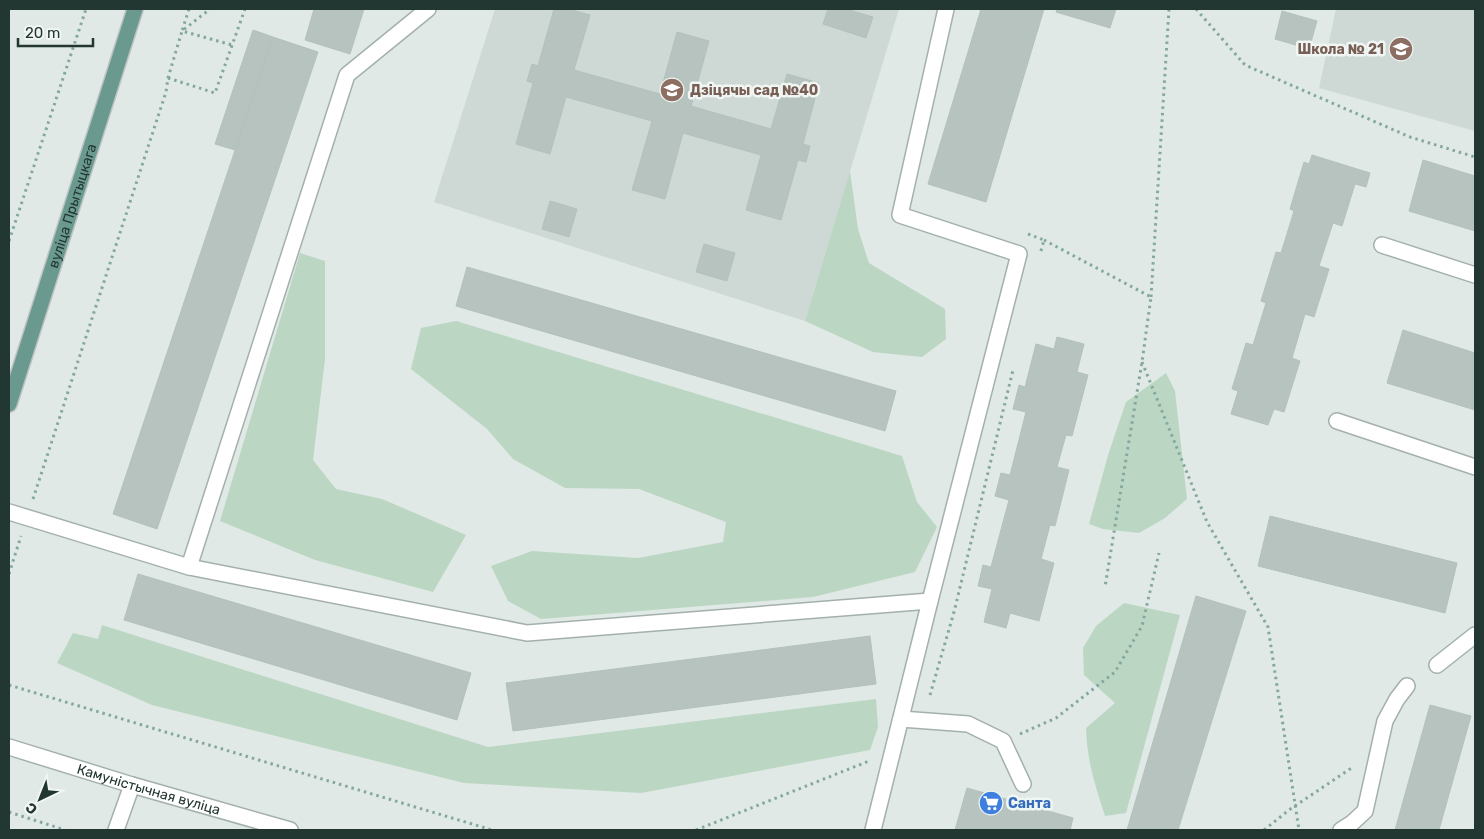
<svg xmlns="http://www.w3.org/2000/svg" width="1484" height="839" font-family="Rubik,sans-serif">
	<rect width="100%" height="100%" fill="#e0e9e5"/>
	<path fill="#ced8d4" d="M495,9H899L805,321L434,202Z
		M1336,9H1475V131L1319,88Z"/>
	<path fill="#bbd7c4" d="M850,171L858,229L869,263L945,309L946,339L922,357L873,352L805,321Z
		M300,253L325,261V359L313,460L336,489L382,499L466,535L433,592L315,560L220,521Z
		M456,321L902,456L917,502L937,527L915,572L813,597L541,619L508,601L491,566L532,551L638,558L723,542L726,522L639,489L565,488L513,459L487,429L411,369L421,328Z
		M1166,373L1175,391L1187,499L1165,518L1139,533L1103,529L1089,524L1109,452L1126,402Z
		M1124,603L1180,615L1126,813L1105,816C1095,785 1087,761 1086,728L1115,703L1084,675L1083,648L1096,626Z
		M102,625L488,747L876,699L878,727L870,750L641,793L464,783L152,705L57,663L73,633L98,639Z"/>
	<path fill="#b6c3be" stroke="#b3c1bc" d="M314,9H364L350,54L305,40Z
		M554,9H568L590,15L574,70L660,94L677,32L709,41L691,106L771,129L787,74L819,83L803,144L810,146L806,162L798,160L781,220L746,210L761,155L683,133L665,199L632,190L652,121L566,97L550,154L516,144L533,83L527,81L532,64L538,66Z
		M828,9H846L873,17L866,38L823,24Z
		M981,9H1044L986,202L928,184Z
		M1057,9H1116L1110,28L1056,12Z
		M1282,11L1317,21L1309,49L1275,39Z
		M253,30L273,37L235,150L215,144Z
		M273,37L318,52L157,529L113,514Z
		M1312,155L1370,173L1366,187L1355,184L1342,226L1333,223L1319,266L1329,269L1314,317L1305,314L1292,358L1300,361L1284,412L1274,409L1268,425L1231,414L1238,391L1232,389L1246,343L1253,345L1266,303L1261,301L1276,252L1281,253L1294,211L1290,209L1304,162L1309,164Z
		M1423,160L1475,176V231L1409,211Z
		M550,201L577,209L569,237L542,229Z
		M704,244L735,253L727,281L696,272Z
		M467,267L896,391L885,431L456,306Z
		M1403,330L1475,353V410L1387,383Z
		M1057,337L1084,344L1077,372L1088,375L1072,436L1066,435L1057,467L1069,470L1055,526L1050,525L1041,559L1054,563L1039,621L1010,613L1006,628L984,622L992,589L978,586L983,565L991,567L1009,500L995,496L1001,473L1010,475L1026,412L1013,409L1019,385L1025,387L1036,344L1054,349Z
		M1270,516L1457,563L1445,613L1258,566Z
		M138,574L471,673L457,720L124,620Z
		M1196,596L1246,611L1178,830H1127Z
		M870,636L876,684L513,731L506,683Z
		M1430,705L1471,716L1439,830H1395Z
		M967,788L1073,818L1070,830H955Z"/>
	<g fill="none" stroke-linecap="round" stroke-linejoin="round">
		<g stroke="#a4b0ac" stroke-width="18">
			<g id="minor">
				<path d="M1382,245L1475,275"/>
				<path d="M1337,421L1475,467"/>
				<path d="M9,512L189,567L347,75L428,9"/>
				<path d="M189,567L527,633L930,601"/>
				<path d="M1437,665L1475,635"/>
				<path d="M901,719L968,724L1003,741L1023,784"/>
				<path id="s1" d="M9,747L132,785L290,830"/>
				<path d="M116,830L132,785"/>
				<path d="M873,830L930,601L1019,254L900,215L946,9"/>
				<path d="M1341,830L1352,823L1365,811L1385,721L1397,699L1407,686"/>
			</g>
		</g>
		<g stroke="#bdc3c2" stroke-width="18">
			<g id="major">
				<path id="s2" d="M9,404L135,9"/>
			</g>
		</g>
		<path stroke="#84a89f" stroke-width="3" stroke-dasharray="2.5 4" stroke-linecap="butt" d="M189,9L182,31L232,45
			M1196,9L1245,65L1410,137L1475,157
			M168,78L215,93L245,9
			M1028,234L1044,240L1040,254
			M1044,240L1151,297L1142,362L1105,587
			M9,241L86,9
			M1151,297L1169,9
			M1142,362L1207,522L1268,627L1299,830
			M33,499L166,92L168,78L182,31L210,9
			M9,574L21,536
			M9,685L492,830
			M930,695L954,612L1013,370
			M1020,734L1056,718L1115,672L1142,626L1159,553
			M9,812L65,830
			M696,830L869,761
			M1264,830L1289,810L1353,767"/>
		<use href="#minor" stroke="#fff" stroke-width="15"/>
		<use href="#major" stroke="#6a998f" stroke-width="15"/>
	</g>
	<defs>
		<g id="school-disc" transform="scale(1.25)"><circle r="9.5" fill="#8d6e63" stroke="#f0f6f3"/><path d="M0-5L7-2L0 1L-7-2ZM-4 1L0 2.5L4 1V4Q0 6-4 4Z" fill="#fff"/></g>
		<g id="supermarket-disc" transform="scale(1.25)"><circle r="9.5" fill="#3f7fe0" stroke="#f0f6f3"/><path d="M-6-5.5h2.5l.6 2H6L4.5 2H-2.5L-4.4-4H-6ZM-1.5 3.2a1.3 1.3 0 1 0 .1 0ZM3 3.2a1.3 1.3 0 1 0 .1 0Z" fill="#fff"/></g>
	</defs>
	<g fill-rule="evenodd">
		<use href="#school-disc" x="1401" y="49"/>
		<use href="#school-disc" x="672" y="90"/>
		<use href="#supermarket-disc" x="991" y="803"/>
	</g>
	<g text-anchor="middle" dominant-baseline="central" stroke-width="5" stroke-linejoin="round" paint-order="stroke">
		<g font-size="14" font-weight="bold" fill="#785e54" stroke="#f0f6f3" text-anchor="end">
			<text x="1384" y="49">Школа № 21</text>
			<text x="690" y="90" text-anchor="start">Дзіцячы сад №40</text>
		</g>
		<g font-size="14" fill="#233732" stroke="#f0f6f3">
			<text stroke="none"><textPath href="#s2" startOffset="208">вуліца Прытыцкага</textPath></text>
			<text stroke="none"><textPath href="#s1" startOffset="146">Камуністычная вуліца</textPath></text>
		</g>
		<g font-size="14" font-weight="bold" fill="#366cbe" stroke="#f0f6f3" text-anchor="start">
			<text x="1008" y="803">Санта</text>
		</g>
	</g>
	<rect width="1484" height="839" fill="none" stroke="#233732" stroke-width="20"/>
	<g transform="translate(40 799) rotate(223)" stroke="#f0f6f3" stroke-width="4" paint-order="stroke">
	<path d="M0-4L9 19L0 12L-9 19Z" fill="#233732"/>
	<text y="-8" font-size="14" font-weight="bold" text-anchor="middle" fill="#233732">С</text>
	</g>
	<path d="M18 38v8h75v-8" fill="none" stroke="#233732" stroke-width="2.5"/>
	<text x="25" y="38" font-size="15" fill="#233732" stroke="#f0f6f3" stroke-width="4" paint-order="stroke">20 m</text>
</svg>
